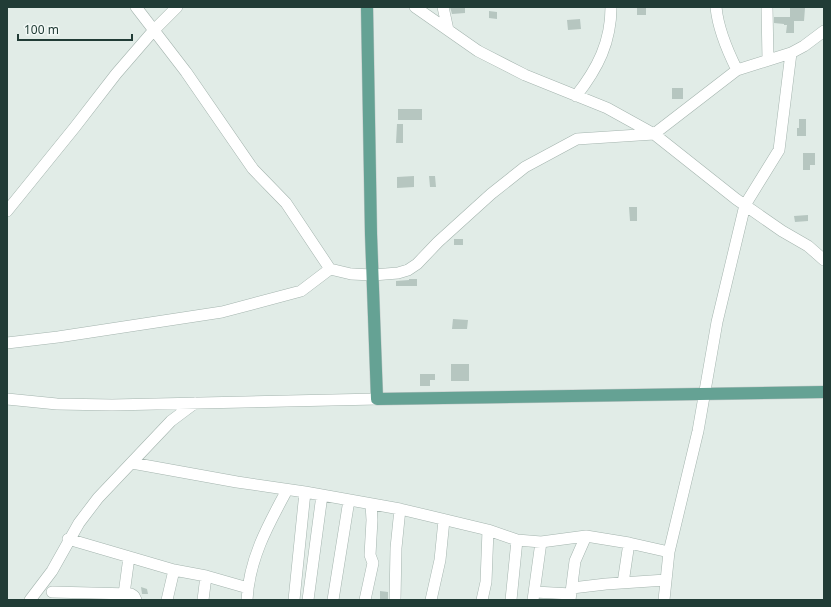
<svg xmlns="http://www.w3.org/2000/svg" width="831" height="607" font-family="'Noto Sans',sans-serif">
	<rect width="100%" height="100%" fill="#e1ece7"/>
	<path fill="#b6c6c0" d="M450,7H465V13L452,14Z
		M637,7H646V15H637Z
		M790,8H805L804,21H794V33H786L787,25H784V24L774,23V17H790Z
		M489,11L497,12V19L489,18Z
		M580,19L581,29L568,30L567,20Z
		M672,88H683V99H672Z
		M398,109H422V120H398Z
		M799,119H806V136H797V128H799Z
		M397,124H403V143H396Z
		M803,153H815V165H810V170H803Z
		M414,176V187L397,188V177Z
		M429,176H435L436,187H430Z
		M629,207H637V221H630Z
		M808,215V221L795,222L794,216Z
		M454,239H463V245H454Z
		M409,279H417V286H396V281L409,280Z
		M453,319L468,320L467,329H452Z
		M451,364H469V381H451Z
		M420,374H435V380H430V386H420Z
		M141,587L147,589L148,594H142Z
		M380,591L388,592V600H380Z"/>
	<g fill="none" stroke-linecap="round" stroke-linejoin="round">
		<g stroke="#a4b4ae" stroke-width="12">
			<path id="minor" d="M136,7L186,72L253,169L286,203L330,269L351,274L373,275L398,273L408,270L417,264L438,242L491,194L525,167L577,139L654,134L737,70L791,53L804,46L824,31
				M415,7L478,51L525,75L607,108L654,134L736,199L782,231L808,246L824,260
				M443,7L448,30
				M716,7C718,29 727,50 737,70
				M767,7L768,60
				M576,96C598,68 611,42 611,7
				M7,211L75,127L116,74L154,30L177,7
				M7,343L58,337L222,312L301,291L330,269
				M7,399L57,404L112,405L377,399
				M132,463L237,482L305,492L400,509L488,530L517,540L541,542L586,536L629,543L669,552
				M68,539L174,570L206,576L248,588
				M623,583L629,543
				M572,588L606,584L666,580
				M52,592L131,594L134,596L136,600
				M535,592L571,594
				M124,594L129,557
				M30,600L52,571L79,523L98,498L171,421L195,403
				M167,600L174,570
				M203,600L206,576
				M247,600C249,559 268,525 287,490
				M294,600L305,492
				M308,600L322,495
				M333,600L349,500
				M365,600L373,563L370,555L372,520L371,504
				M395,600L396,548L400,509
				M431,600L440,560L444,520
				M482,600L486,582L488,530
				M511,600L517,540
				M533,600L541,542
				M570,600L575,561L586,536
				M664,600L669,552L698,431L717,322L745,205L779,150L791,53"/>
		</g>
		<g stroke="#c1c8c7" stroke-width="13">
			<path id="major" d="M367,7L371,234L377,399L824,392"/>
		</g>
		<use href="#minor" stroke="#fff" stroke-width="11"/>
		<use href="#major" stroke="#65a294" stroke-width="12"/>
	</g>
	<rect width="831" height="607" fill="none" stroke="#213c36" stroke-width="16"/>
	<path d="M18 34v6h114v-6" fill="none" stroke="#213c36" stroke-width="2"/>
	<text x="24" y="34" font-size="12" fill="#213c36" stroke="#f1f8f5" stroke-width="3" paint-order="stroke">100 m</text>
</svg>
